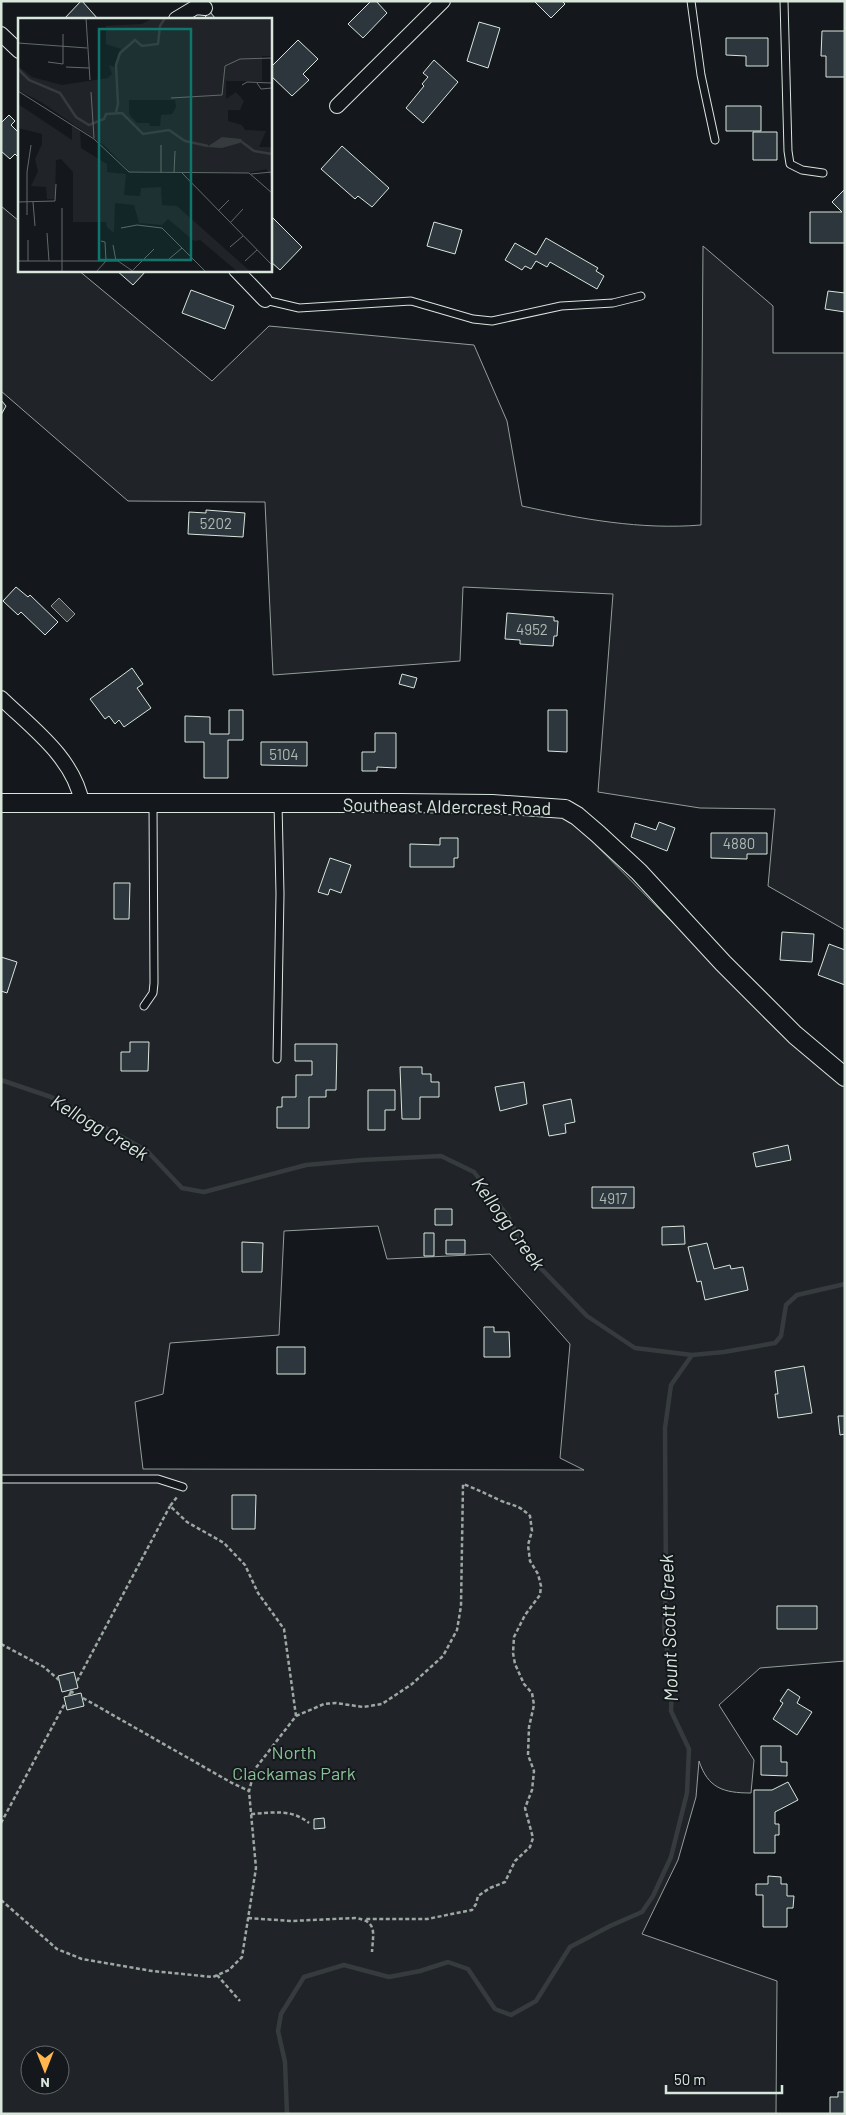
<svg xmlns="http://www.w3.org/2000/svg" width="846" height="2115" font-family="Barlow,sans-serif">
	<rect width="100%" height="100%" fill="#14181c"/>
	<path fill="#202428" stroke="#939e99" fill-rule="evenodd" d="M1,206L19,221V270H78L212,381L269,326L474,345L507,421L522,506C581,519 641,530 701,525L703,246L773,306V353H845V930L768,886L775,809L700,808L598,792L613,594L463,587L460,661L273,675L265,502L128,501L1,391Z
		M1,808L547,812L571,820L792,1043L845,1082V1661L760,1668L719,1705L754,1760L751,1793C723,1793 708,1788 699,1761L696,1797L678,1860L642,1934L777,1981L776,2114H1ZM378,1226L387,1259L490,1254L570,1344L560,1458L584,1470L143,1469L135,1402L163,1394L170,1343L279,1335L284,1231ZM30,2055H60V2085H30Z"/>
	<path fill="#363b3e" stroke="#939e99" d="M59,598L75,614L67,622L51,606Z"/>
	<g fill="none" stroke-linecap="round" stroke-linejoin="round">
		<path stroke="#363b3e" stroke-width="4.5" d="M1,1080L51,1097L147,1151L182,1188L204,1192L306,1165L362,1160L441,1156L474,1172L507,1215L528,1255L587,1316L635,1348L692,1355L724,1352L775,1343L781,1336L786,1305L797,1295L845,1284
			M287,2114L285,2062L278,2031L281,2014L304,1977L344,1965L389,1977L420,1971L448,1962L468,1969L495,2009L511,2015L536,2001L570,1947L610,1926L642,1912L653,1896L671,1857L687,1793L689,1749L671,1711L672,1687L664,1627L666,1590L665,1428L671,1385L692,1355"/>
	</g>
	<path fill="#2c363c" stroke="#d8e6dc" d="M82,1L98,19H64L81,1Z
		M371,1H376L387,13L363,38L348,24Z
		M534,1H562L565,4L551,18Z
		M210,12L216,19H203Z
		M479,22L500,28L488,68L467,61Z
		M822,31H845V77H826V56H821Z
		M726,38H768V66H746V56L726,55Z
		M298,40L318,59L303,74L309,80L292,96L270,75V68Z
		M434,60L458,82L423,123L406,108L424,86L422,84L428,77L423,73Z
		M726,106H761V131H726Z
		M9,115L15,121L11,125L19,133V158L15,154L10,159L1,151V123Z
		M753,132H777V160H753Z
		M342,146L389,188L372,207L358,196L355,199L321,169Z
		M845,189V243H810V212H842L832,202Z
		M270,215L302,247L280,270L270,261Z
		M434,222L462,230L455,254L427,246Z
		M546,238L598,268L596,271L604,276L597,289L550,262L547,267L536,261L531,269L525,266L522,270L505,260L515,243L536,255Z
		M116,270H147L133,285Z
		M191,290L234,306L225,329L182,313Z
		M828,291L845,293V312L825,309Z
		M1,400L6,406L1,415Z
		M206,510L245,513L243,537L188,534L189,512L206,513Z
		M16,587L28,597L30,595L58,622L45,635L21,612L18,615L3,601Z
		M507,613L554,617V621H558L557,636H554L553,646L520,644V640L505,639Z
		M132,668L143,684L137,688L151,708L124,727L119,720L115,724L109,716L105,719L90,699Z
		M402,674L417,678L414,688L399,684Z
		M229,710H243V740H228V778H204V742H185V716L210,717V734H229Z
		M548,710H567V752L548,751Z
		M375,733H396V768L377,767V771H362V752H375Z
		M261,742H307V766L261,765Z
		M659,822L675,828L667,851L631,837L635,823L656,830Z
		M711,833H767V854H747V859L711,858Z
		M440,838H458V858H454V867H410V844L440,845Z
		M330,858L351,865L341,893L330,889L328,895L318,892Z
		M114,883H130L129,919H114Z
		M782,932L814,934L812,962L780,960Z
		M829,944L845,950V985L818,975Z
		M1,957L17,962L7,993L1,991Z
		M130,1042H149L148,1071H121V1052H130Z
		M295,1044H337L336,1090H326V1097H309V1128H277V1107H282V1097H296V1075H312V1061H295Z
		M400,1067H422V1074H431V1082H439V1097H420V1119H402Z
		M524,1082L527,1104L500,1111L495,1087Z
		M368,1090H395V1110H385V1130H368Z
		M571,1099L575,1122L565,1124L566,1133L549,1136L543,1105Z
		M788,1145L791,1160L756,1167L753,1153Z
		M592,1187H634V1208H592Z
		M435,1209H452V1225H435Z
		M684,1226L685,1244L662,1245V1227Z
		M424,1233H434V1256H424Z
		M446,1240H465V1254H446Z
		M242,1242L263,1243L262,1272H242Z
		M707,1243L714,1269L730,1265L731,1269L743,1267L748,1290L705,1300L701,1281L697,1282L688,1247Z
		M484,1327H494V1332H509L510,1357H484Z
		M277,1347H305V1374H277Z
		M804,1366L812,1413L778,1418L775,1394H778L775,1371Z
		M838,1416H845V1434L840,1435Z
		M232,1495H256L255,1529H232Z
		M777,1606H817V1629H777Z
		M74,1672L78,1688L62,1692L58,1676Z
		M788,1689L800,1697L797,1703L812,1712L797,1735L773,1719L783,1703L780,1701Z
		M81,1693L84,1706L67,1710L64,1697Z
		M761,1746H781V1762H787V1776L761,1775Z
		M788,1782L798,1800L775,1812V1824H779V1835H775V1853H754V1790H772Z
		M324,1818L325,1828L314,1829V1819Z
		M768,1876L781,1877V1884H787V1896H794L793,1908H787V1927H763V1895H756V1884H768Z
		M838,2092H845V2114H830V2097H838Z"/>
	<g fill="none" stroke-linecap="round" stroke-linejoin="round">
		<g stroke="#d8e6dc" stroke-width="9">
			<path id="service" d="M691,1L701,75L715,140
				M784,1L788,151L790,164L802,170L823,173
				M265,300L299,308L411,301L473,319L492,321L561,306L613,303L641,296
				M144,1006L153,993L154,983L153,803
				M277,1059L280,894L278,803
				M1,1479H158L183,1487"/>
		</g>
		<g stroke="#d8e6dc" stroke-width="16">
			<path id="minor" d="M176,19L196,7L205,8
				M1,34L19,51
				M337,106L443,1
				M236,270L265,300
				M1,698C32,728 74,758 82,803"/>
		</g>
		<g stroke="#d8e6dc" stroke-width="20">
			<path id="tertiary" d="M1,803H400L492,804L565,809L577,816L598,834L639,872L723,963L795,1035L845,1077"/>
		</g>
		<path stroke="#9da8a2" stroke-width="2.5" stroke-dasharray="4 2.5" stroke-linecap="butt" d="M1,1644L44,1667L59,1680
			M77,1681L170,1506
			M70,1691L76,1694
			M69,1696L72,1690
			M83,1698L232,1783L249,1791
			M296,1716L324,1704L336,1703L363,1707L382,1704L412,1684L443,1656L457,1630L461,1606L463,1484C476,1489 487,1494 499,1500C513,1506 518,1504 530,1516L532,1531L528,1545L530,1561L538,1574L541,1586L540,1595L525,1615L514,1637L513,1653L515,1664L524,1684L532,1693L534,1705L529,1727L528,1755L534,1771L532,1790L525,1808L533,1838L530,1847L515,1861L505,1882L490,1888L478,1896L476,1904L472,1910L427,1919H364
			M251,1814C273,1813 290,1808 309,1823
			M1,1823L65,1703
			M1,1900L57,1949L82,1959L152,1971L213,1977L229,1970L242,1957L256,1868L249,1791L255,1769L296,1716L284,1629L258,1593L245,1565L224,1543L187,1522L170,1506L177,1497
			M248,1918L291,1921L355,1918C378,1921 373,1933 372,1952
			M217,1975L240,2001"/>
		<use href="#service" stroke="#14181c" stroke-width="7"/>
		<use href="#minor" stroke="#14181c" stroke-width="14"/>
		<use href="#tertiary" stroke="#14181c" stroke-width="18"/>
	</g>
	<g text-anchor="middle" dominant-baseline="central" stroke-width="4" stroke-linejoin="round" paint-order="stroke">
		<g font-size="15" fill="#adbab4">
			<text x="216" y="523">5202</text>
			<text x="532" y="629">4952</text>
			<text x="284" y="754">5104</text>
			<text x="739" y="843">4880</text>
			<text x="613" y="1198">4917</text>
		</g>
		<g font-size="18" fill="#d8e6dc" stroke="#14181c">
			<text transform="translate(447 806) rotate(1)">Southeast Aldercrest Road</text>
		</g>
		<g font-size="18" fill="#8ac095" stroke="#14181c">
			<text x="294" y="1752">North<tspan x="294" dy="21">Clackamas Park</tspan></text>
		</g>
		<g font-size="19" font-style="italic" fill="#d8e6dc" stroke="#14181c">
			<text transform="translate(100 1127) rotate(31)">Kellogg Creek</text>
			<text transform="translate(509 1223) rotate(54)">Kellogg Creek</text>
			<text transform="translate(668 1628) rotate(-92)">Mount Scott Creek</text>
		</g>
	</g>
	<g transform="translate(18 18)">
		<rect width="254" height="254" fill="#14181c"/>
		<path d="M135,0H254V38H244V63H208V81L218,74L226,83L222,92H210V103L224,107L227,112L248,113L241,129H254V160L248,151L230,155L111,153L87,128L23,84L0,72V48L14,59L44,67L90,60L94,56L91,47L97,49L103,31L88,26V8L124,6ZM111,82H157L158,89L154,96L143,97L142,108H132L131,105H119L111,96ZM0,86L54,122V108L62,113L63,130L89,146V154L108,156L106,177L122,178L123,170L143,169L144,187L159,188L233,254H220L182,222L176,223L150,201L144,207L121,205L116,187L97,185L96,215L89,209L88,204H55V154L43,141L38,142L37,181H29L28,169L13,168L20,153L17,141L24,126V116L0,110Z" fill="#202428" fill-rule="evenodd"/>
		<path d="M204,119L223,121L225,124L204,130L189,129Z" fill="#363b3e"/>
		<path fill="none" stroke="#363b3e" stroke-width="2.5" d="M0,51L11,62L42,75L58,99L71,107L86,101L88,96L104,95L125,116L151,112L167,123L190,128M98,94L100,86L98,47L102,35L117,22L124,28L140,26L142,8L147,0M224,124L236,133L254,136"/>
		<path fill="none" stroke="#626a69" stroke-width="1" d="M68,0L72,62M0,25L69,30M30,44L45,46V16M48,49L71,50M239,65L243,71L254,70M224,67L229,64L254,65M0,73L76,121L111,154L231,155L254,175M73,74L76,120M153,80L204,77L207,48L222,41L254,40M143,155V127M156,155L157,133M164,155L254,247M233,156L254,154M0,184L37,183L38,166M15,184L17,208M200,193L211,182M9,197V154L13,127M212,205L225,191M103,210L119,207L144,210L188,254M29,215L31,243M95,227L98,243M212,229L225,218M151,241L164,230M0,243H100L116,254M10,243V222M227,243L239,232M115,252L136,231M44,254V190M78,254L88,243L87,224L83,223"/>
		<path fill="#0f766e" fill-opacity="0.15" stroke="#0f766e" stroke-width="2.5" d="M81,11H173V242H81Z"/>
		<rect width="254" height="254" fill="none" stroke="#d8e6dc" stroke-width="2.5"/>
	</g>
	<rect width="846" height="2115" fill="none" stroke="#d8e6dc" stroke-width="5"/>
	<g transform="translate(45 2070) rotate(180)"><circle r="24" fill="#14181c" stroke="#626a69"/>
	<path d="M0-4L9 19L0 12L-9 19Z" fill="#ffb74d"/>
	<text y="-8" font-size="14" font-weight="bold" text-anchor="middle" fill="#d8e6dc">N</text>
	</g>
	<path d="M666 2085v8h116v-8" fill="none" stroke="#d8e6dc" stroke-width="2.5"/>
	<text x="674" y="2085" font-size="15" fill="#d8e6dc" stroke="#14181c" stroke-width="4" paint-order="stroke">50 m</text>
</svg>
